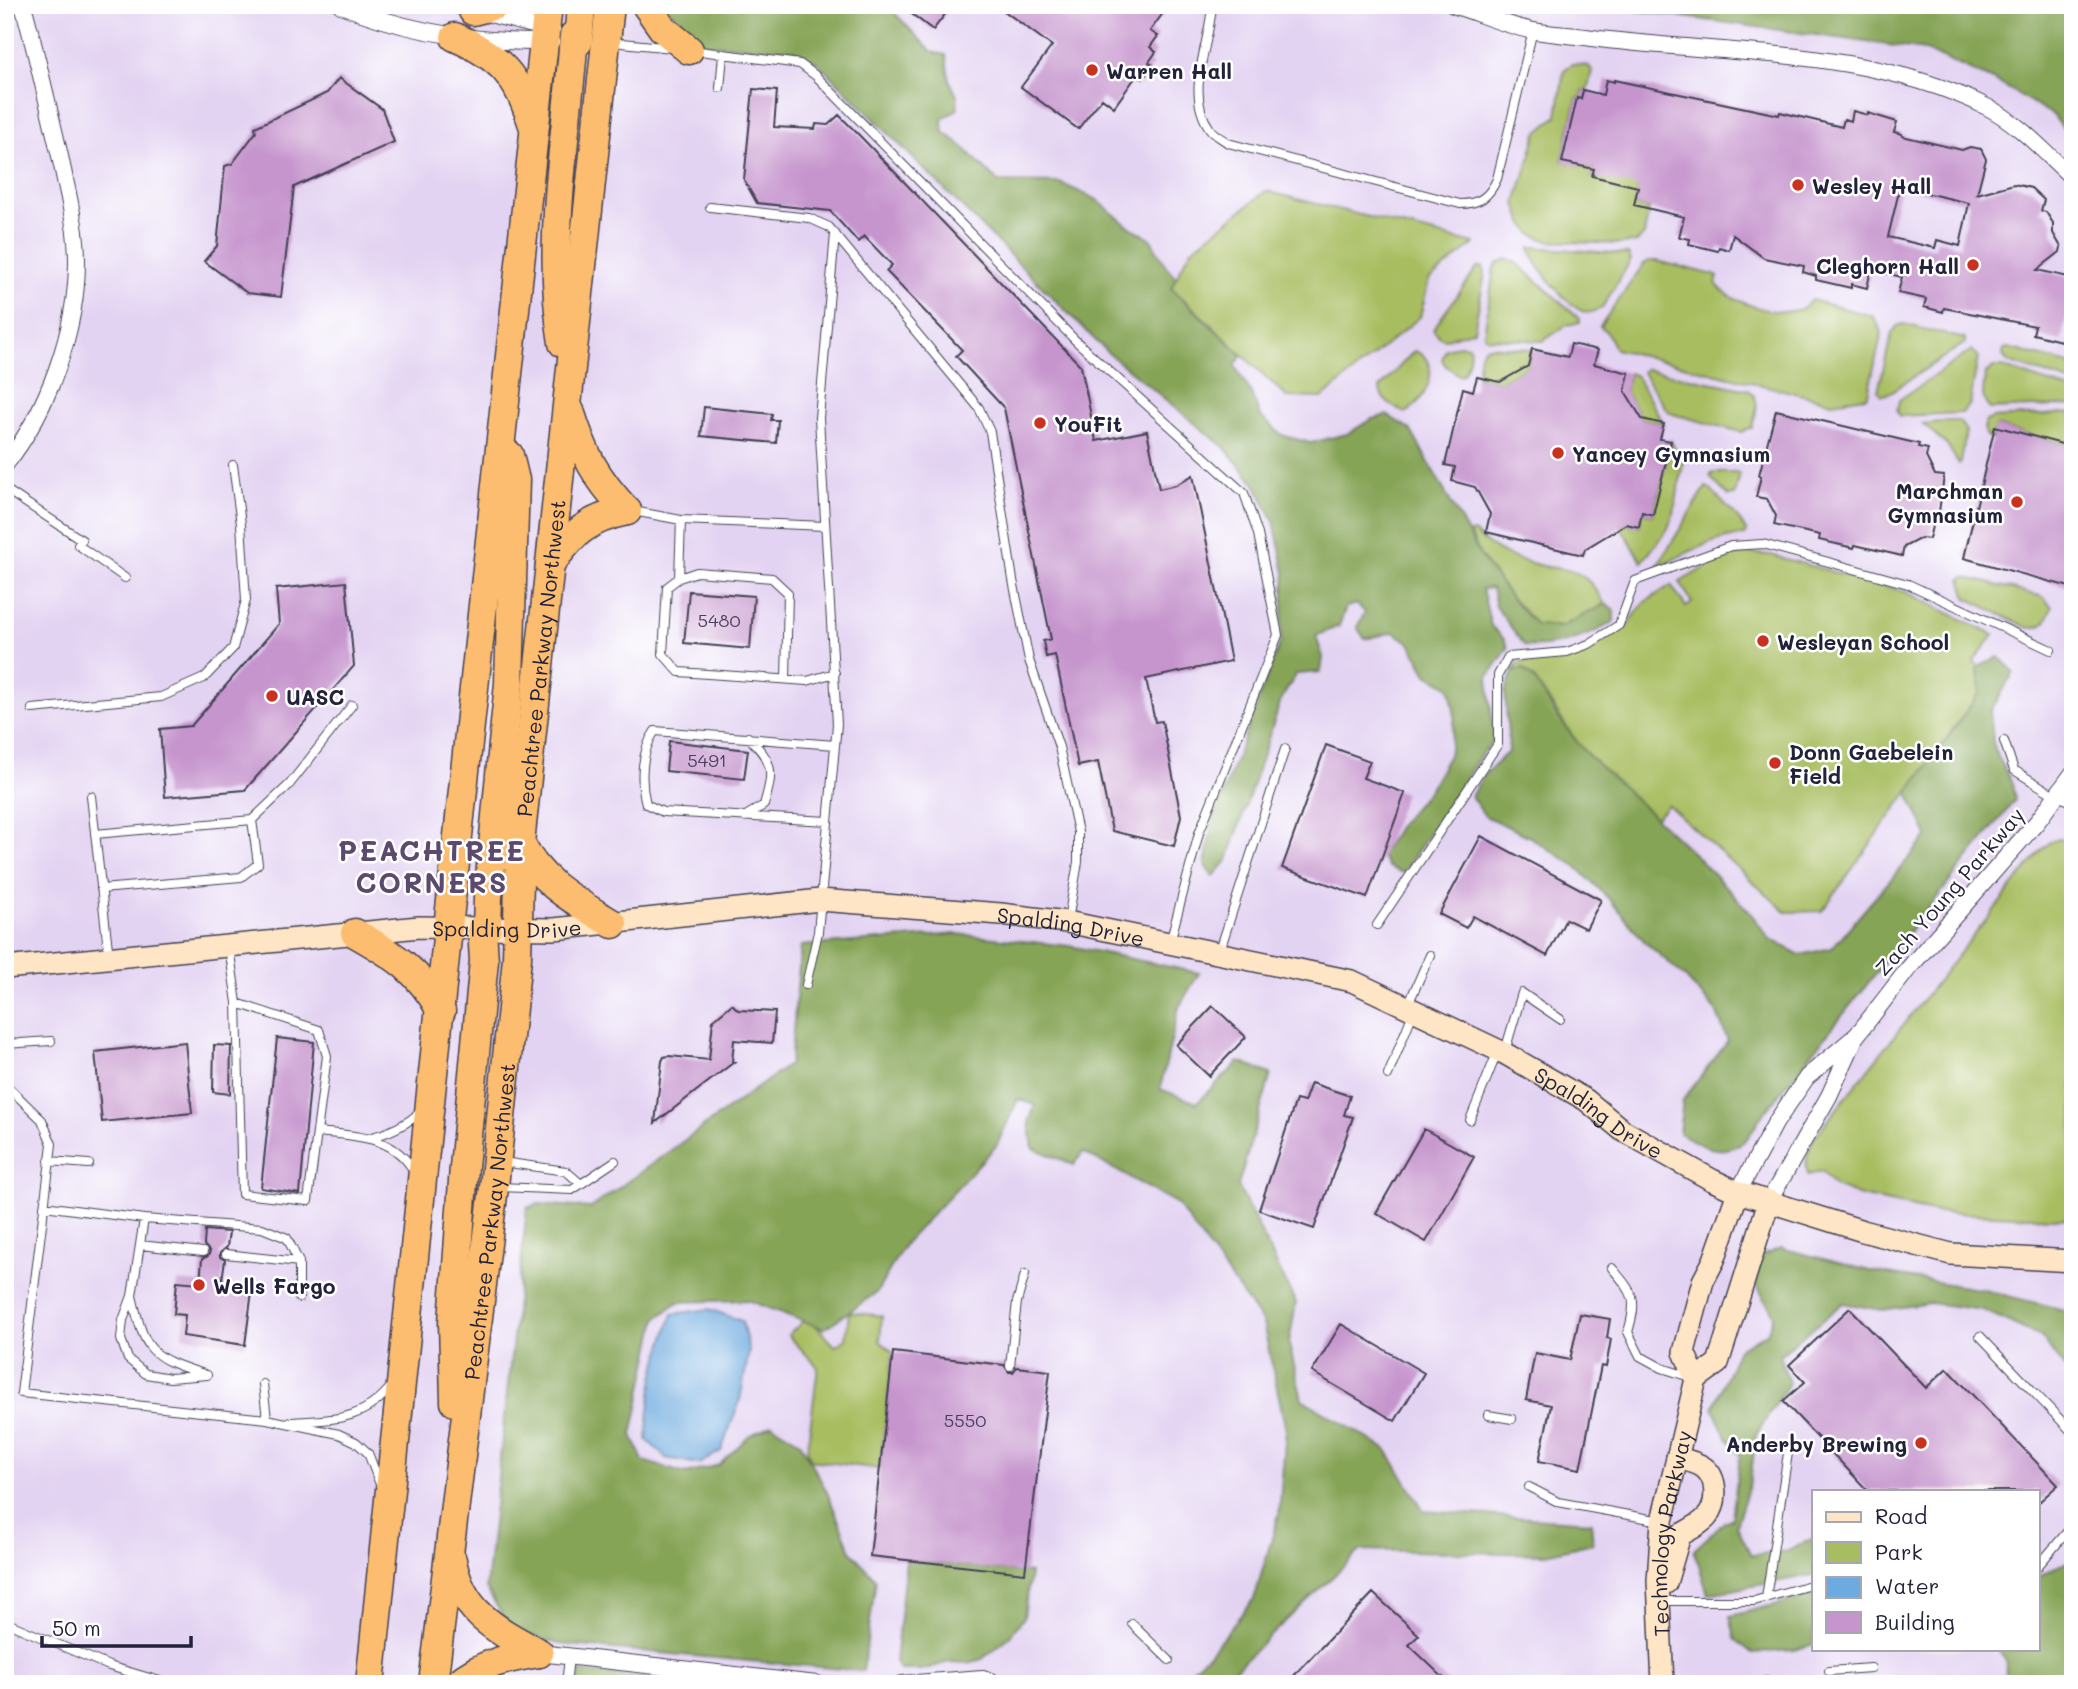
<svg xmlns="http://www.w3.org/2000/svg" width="2078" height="1689" font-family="Mali,sans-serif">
	<rect width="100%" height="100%" fill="#fff"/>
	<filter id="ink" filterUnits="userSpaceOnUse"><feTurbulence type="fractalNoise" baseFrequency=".0143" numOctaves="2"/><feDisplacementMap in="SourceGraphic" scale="14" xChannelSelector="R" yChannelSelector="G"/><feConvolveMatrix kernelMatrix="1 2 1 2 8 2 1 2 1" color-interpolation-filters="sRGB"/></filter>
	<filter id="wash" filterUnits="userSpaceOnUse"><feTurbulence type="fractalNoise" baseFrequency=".00686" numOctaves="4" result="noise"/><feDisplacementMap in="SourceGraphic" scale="28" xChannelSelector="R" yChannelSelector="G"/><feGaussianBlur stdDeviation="1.57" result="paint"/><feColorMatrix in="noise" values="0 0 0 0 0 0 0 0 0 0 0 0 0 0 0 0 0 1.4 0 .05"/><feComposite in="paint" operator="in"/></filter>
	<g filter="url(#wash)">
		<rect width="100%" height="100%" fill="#f8ecdc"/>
		<path fill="#e3d3f2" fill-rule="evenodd" d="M5,5H2004L2011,58L2073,142V1684H5ZM1814,1491H2038V1649H1814Z"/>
		<path fill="#a8bd61" stroke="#65704e" stroke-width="2" d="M1572,64L1589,66L1592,71L1587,91L1583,90L1581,99L1577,98L1562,161L1594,169L1592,176L1640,180L1634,205L1649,209L1644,235L1637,242L1621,244L1548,241L1532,234L1522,221L1516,203L1537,133L1557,116L1564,70Z
			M1266,191L1474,244L1429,280L1420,317L1322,398L1287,397L1171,287L1191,250Z
			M1530,247L1628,254L1631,260L1603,306C1597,311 1590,315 1582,311C1567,305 1531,262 1530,247Z
			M1507,259L1518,264L1580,319V322L1567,325L1543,341L1488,338L1484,335L1494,268L1498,263Z
			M1649,261H1657L1718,276L1716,283C1729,304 1781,318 1803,308C1806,306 1809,303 1811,300L1873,316L1882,332L1868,394L1865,397L1832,402L1615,349L1607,332L1600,326L1644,264Z
			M1478,267H1483L1485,273L1474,330L1446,339L1439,337L1433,329Z
			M1903,324L1965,339V343L1887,394L1881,395L1878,391L1892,333L1897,326Z
			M1459,345L1469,346C1471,355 1468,366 1463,374L1459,375L1445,365L1442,359L1446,349Z
			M1488,346L1532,349L1528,366L1500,382L1477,377L1480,353L1484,348Z
			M2008,348L2073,365V383L2008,362L2003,356L2004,349Z
			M1972,350L1978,357L1970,404L1962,413L1900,416L1897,411L1899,400Z
			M1414,351C1445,360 1426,402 1405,413C1395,408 1380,401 1380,388Z
			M1994,367H2002L2073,391V405L1990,409C1979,398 1984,387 1986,373Z
			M1645,369L1749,390C1762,401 1755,414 1752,428L1741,432L1673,414L1667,410L1642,372Z
			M1629,373L1636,376L1664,424L1642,419L1625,391Z
			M2073,413V447L1996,426L1992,439L1985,435L1984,428L1986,421L1993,418Z
			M1949,421H1959L1966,431L1961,463L1959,464L1947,445L1923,424Z
			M1671,441L1683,463L1674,513L1667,530L1642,562L1621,527L1626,524L1639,527L1642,512L1653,515Z
			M1714,473H1740L1735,495L1728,496L1711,478L1710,474Z
			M1706,487L1709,488L1738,518L1747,532L1745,535C1712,538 1685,554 1656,568Z
			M1474,532C1495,554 1519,561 1548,567C1561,569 1575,570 1585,578C1594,585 1599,595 1605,604L1561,627L1536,625L1511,598L1480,555L1470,533Z
			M1749,553L1771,555L1906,592L1994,635L1974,661L1978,667L1980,692L1822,911L1786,912L1668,805L1655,818C1632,796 1606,775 1584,751C1562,725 1548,692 1523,669L1513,671L1517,664L1538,658L1575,655L1601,642L1626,626L1644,603L1671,585L1686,607L1692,603L1680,582L1723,557Z
			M1964,577L2043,597L2052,607C2045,622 2046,628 2028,628L1967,598L1961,579Z
			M2059,839L2073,843V1016L2070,1035L2073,1059V1219L1937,1212L1861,1196L1834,1186L1822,1171L1808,1175C1804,1159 1808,1149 1816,1135L2040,852L2050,842Z
			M849,1312L882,1316L880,1341L893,1352L880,1469L811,1460L807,1451L818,1367L788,1335L808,1317L835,1346L846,1339Z"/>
		<path fill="#86a457" stroke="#546349" stroke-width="2" d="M664,5H887L932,52L946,55L949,79L957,96L958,109L942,119L944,132L961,145L998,182L1060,183L1096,199L1127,225L1150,238L1166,266L1176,278L1171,288L1242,355L1235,366L1251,393L1260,416L1282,435L1310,443L1347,434L1372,419L1387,415L1410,429L1480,555L1511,598L1536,625L1561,627L1605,604L1614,609V622C1587,637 1557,649 1525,646L1496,607L1492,588L1482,589L1491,626L1504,639L1508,648L1488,677L1494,741L1481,755L1403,873L1388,867L1381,855L1400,824L1429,790L1449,755L1455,716L1450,688L1427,674L1410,643L1394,632L1365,639L1357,627L1365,612L1356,604L1346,607L1339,626L1316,636L1323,657L1321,672L1296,674L1281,700L1228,860L1213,877L1205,866L1212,823L1281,640L1285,573L1274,521L1255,484L1224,447L1107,352L817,62L793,50L705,44Z
			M1596,5H2073V142L2053,115L1997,82L1925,50Z
			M1999,657L2014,672L1990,712L1994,749L2012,783L2015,800L1760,1118C1755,1125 1750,1138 1743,1142C1721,1158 1699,1145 1679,1133L1683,1100L1728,1041L1716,1011L1684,976L1645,942L1610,900L1577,867L1528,836L1485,816L1471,796L1485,774L1509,751L1505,692L1513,672L1523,669L1536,681L1555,713L1585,752L1693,853L1748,910L1770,939L1800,955L1832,948L1928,836L1908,793L1980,692L1978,667Z
			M957,934L1070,946L1199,973L1179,1007L1160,1089L1197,1103L1239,1062L1271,1074L1238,1186L1296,1303L1289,1344L1302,1399L1387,1450L1424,1511L1591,1522L1593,1543L1546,1554L1361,1550L1219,1684H1175L1209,1654L1254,1599L1279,1514L1286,1430L1263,1323L1176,1203L1083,1152L1074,1165L1033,1148L1029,1122L1035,1105L1018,1099L997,1145L905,1243L877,1292L824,1329L747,1300L678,1302L657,1318L632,1435L643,1461L686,1474L719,1465L750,1435L772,1425L800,1442L827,1492L851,1551L876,1580L863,1671L559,1644L511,1630L486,1588L527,1208L538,1204L591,1208L790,1064L801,946Z
			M1781,1248L1870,1271L1984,1290L2064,1310L2073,1309V1380L2041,1337L1983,1310L1930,1303L1882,1310L1843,1303L1780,1355L1789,1383L1756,1435L1750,1482L1736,1525L1751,1555L1788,1551L1814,1538V1575L1708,1594L1694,1550L1724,1522L1732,1518L1740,1456L1723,1431L1713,1408L1738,1349L1767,1333L1774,1315L1756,1284L1761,1256Z
			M2073,1556V1684L2005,1682L2006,1661L1997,1649H2038V1577L2067,1562Z
			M906,1560L1030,1573L1024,1617L1008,1638L982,1659L968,1663L949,1662L922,1670H900L895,1662Z
			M1814,1595V1644L1795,1650L1752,1653L1735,1639L1730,1616Z
			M580,1672L703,1684H578Z"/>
		<path fill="#6daadf" stroke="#48668d" stroke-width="2" d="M709,1309L742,1321L749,1351L740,1400L721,1451L699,1464L666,1458L647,1440C648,1396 657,1355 673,1314Z"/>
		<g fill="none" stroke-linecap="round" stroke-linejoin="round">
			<path stroke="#6daadf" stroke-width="6" d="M2024,5L2073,7"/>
		</g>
		<g id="blocks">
			<path fill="#c695cd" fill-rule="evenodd" d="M900,5H952L933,30Z
				M996,5H1169L1150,31L1158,36L1150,47L1156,52L1149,62L1153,65L1143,79L1137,75L1114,107L1102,98L1078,129L1021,87L1052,46Z
				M339,78L382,109L394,142L294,187L281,297L247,293L204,261L217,246L225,166L232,164L256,132L255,127L327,93Z
				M1606,80L1614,82V80L1779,115L1780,112L1842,127L1844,119L1851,121L1853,111L1868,115V113L1897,122L1894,132L1902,134V136L1962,150L1970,147L1981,149L1986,159L1977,194L2014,184L2031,188L2044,200L2041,211L2046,212L2053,223V233L2061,247L2060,252L2037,270L2073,278V292L2061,341L2033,334L2035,326L1944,308L1943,312L1924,307L1926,299L1898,293L1902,277L1871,270L1867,288L1851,284V288L1816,280V276L1803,272L1804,266L1764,258L1733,235L1729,250L1719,247L1718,251L1689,244L1690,239L1679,237L1684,217L1634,205L1638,187L1592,176L1594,169L1562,162L1577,98L1581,99L1583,90L1603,95ZM1900,187L1969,203L1960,246L1937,240L1935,248L1888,237Z
				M753,89L777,91L774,127L815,129L816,124L828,125L839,115L861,137L1081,366L1096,441L1147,431L1159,489L1176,485L1193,475L1231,661L1146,679L1155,722L1162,721L1181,816L1174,846L1112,831L1098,762L1078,766L1055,655L1046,657L1043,641L1051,639L1004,408L956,356L962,350L886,271L892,265L864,236L858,242L830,211L757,203L744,180Z
				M1571,344L1598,350L1594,364L1629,373L1625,391L1642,419L1664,424L1660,439L1671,441L1653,515L1642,512L1639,527L1626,524L1585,549L1583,555L1486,532L1490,514L1475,487L1452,481L1455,467L1445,465L1463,388L1473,391L1477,377L1500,382L1528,366L1532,349L1568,357Z
				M704,407L772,414L771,420H778L776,443L701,436Z
				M1776,410L1919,444L1918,447L1928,449L1926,457L1935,475L1944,476L1938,519L1934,518L1929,539L1921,538L1904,547L1902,556L1855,545L1854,548L1819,540L1820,535L1774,525L1776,516L1767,499L1756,497L1761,476L1759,475Z
				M1995,426L2073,447V588L1964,558Z
				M346,582L354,666L245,790L165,797L160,729L191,726L279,624L276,589Z
				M689,591L754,596L750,649L684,643Z
				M669,741L748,750L744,779L666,771Z
				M1326,745L1370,761L1363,778L1405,793L1367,898L1282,868Z
				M1481,836L1601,900L1586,929L1566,919L1547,956L1473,916L1466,928L1439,914Z
				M732,1004L738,1010L775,1012L772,1043L734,1040L732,1062H734L655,1123L662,1061L664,1057L669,1056L709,1060L713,1020Z
				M1213,1006L1246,1037L1209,1076L1176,1045Z
				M277,1038L314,1042L300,1194L261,1188Z
				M185,1042L192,1113L102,1122L95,1052Z
				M214,1045L231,1046L230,1094L213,1092Z
				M1311,1083L1350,1096L1344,1115L1353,1117L1314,1229L1259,1210L1296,1100L1304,1102Z
				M1424,1129L1474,1157L1426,1242L1376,1213Z
				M205,1230L229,1232L227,1247L220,1253V1257L225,1260L221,1287L252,1291L245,1345L183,1336L185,1315L174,1314L177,1281L200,1283L202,1259L208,1256L210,1252L204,1245Z
				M1850,1308L1926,1388L1947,1368L2058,1485L2038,1503V1491H1868L1783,1401L1805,1382L1789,1365Z
				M1580,1314L1610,1319L1607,1338L1611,1339L1606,1367L1601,1366L1580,1469L1539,1461L1551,1405L1526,1400L1535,1353L1570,1360Z
				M1341,1324L1424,1373L1395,1421L1312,1372Z
				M893,1352L1004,1365L1009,1372H1013L1017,1367L1050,1371L1025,1573L870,1556Z
				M1373,1593L1419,1635L1409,1645L1450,1684H1286Z"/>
		</g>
	</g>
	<g filter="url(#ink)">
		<use href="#blocks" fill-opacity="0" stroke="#424053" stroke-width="2"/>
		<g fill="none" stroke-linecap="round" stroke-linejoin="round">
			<g stroke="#424053" stroke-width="10">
				<path id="lane" d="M1212,5C1210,44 1184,94 1210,129C1214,135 1223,139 1228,143L1460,204C1479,204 1489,197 1497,179L1533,30
					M612,42L673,48
					M692,50L800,64L816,76L1076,341L1244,493L1258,534L1278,635L1199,833L1170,942
					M720,88L723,55
					M710,207L809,218L829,227L979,408L990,432L1013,580L1029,660L1059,747L1078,832V862L1068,920
					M5,489L82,540
					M633,511L681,520L825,526
					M78,545L125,578
					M679,578L681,520
					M786,679L788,593L772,578L697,572L679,578L667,587L663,654L679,672L807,681L835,673
					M32,709L161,697L204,678L233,648L246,600L241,524L233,465
					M2004,741L2014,770L2056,796L2073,802
					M91,796L109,958
					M744,817L764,805C774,770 774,763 748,737
					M828,821L663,812L646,804C640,781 641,751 655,731L835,745
					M95,834L252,820L289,785L352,705
					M101,889L241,877L258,864L252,820
					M1377,925L1498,744V675L1508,657L1567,652L1589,644L1619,625L1635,581L1731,546L1763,544L1908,584L2051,650
					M229,947L237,1003L242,1194L308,1201L327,1056L319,1030L237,1003
					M1219,953L1285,749
					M806,985L818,932L837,724L819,418L835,234
					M1407,1007L1430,955
					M5,1044L51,1041
					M1505,1051L1522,993L1560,1019
					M1388,1075L1413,1013
					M5,1084L42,1120L52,1144L21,1393L267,1419L339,1434L356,1442L368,1453L381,1487
					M1470,1120L1497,1053
					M317,1132C353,1136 393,1135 413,1170
					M369,1138C389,1133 406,1125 422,1111
					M49,1161L89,1164
					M502,1162L566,1171L581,1184
					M498,1187L572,1190L615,1161
					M44,1206L144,1219L262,1228L287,1238L299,1262V1298
					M144,1219L132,1296L123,1320L121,1339L128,1359L146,1374L170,1378L207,1375
					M140,1245L203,1252
					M226,1254L299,1262
					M1612,1268C1634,1294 1638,1298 1628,1332L1640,1356L1662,1368L1690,1377
					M132,1296C145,1351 149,1357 204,1374
					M1980,1336L2073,1433
					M1010,1366L1017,1302L1025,1274
					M263,1384L267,1419
					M1488,1415L1512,1419
					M289,1422C333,1419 364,1422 393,1384
					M1529,1487L1558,1502L1661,1521
					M2038,1566L2073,1525
					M1766,1598L1788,1453
					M1662,1601H1754L1814,1584
					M5,1622L109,1666L170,1684
					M1132,1624L1169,1660
					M1829,1671L1871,1668
					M566,1684L569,1658
					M1756,1684L1766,1681"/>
			</g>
			<g stroke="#424053" stroke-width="18">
				<path id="street" d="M341,5C409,33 478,43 551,42
					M456,5L552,30
					M1453,5C1478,13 1503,24 1529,30C1549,34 1571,35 1592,38C1723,55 1865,47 1987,107C2019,123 2046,154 2073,178
					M5,465C48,411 77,330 77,261C77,226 67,191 60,156C48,106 37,55 23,5
					M1738,1192L1776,1122L1807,1077L1857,1035L1908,969L2037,822L2073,773
					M1769,1201L1829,1096L1854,1041
					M539,1653L817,1684
					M902,1684L983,1678L997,1684"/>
			</g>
			<g stroke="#424053" stroke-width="24">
				<g id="secondary">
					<path id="s1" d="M5,968L419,927L554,929L820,900L1001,914L1067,922L1352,981L1504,1053L1586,1100L1622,1130L1712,1180L1738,1192L1863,1231L1951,1254L2073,1261"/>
					<path d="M1696,1379L1684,1352L1703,1281L1714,1260L1738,1192"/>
					<path d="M1696,1379L1718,1363L1769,1201"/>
					<path d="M1666,1583L1680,1535C1689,1530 1700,1525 1707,1517C1718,1504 1718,1477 1703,1467C1696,1462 1685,1460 1677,1458"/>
					<path id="s2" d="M1663,1684L1658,1581L1662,1521L1696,1379"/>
				</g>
			</g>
			<g stroke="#424053" stroke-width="31">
				<g id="highway">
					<path d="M646,5L663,29L689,50"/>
					<path d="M473,11L496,5"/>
					<path d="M455,37C501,57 518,77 533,125"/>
					<path d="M578,42L581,5"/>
					<path d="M563,343C546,240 567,137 574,35"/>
					<path d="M570,411C584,455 595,477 627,511"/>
					<path d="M550,565C573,533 587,519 627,511"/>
					<path d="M520,843C542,885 574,900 613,924"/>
					<path d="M487,928L488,897L509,683L515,480L509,455"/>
					<path d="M355,933C394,955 419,970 441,1011"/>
					<path d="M455,1402L453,1322L464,1167L484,961L482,928"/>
					<path d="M452,1560C461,1613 497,1630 539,1653"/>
					<path d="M370,1684L448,928L548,5"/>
					<path id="s3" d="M433,1684L494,1187L517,958L520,843L610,5"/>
					<path d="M457,1684C481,1663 509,1658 539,1653"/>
				</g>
			</g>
			<use href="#lane" stroke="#fff" stroke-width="8"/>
			<use href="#street" stroke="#fff" stroke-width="16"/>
			<use href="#secondary" stroke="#fee5c5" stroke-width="21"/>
			<use href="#highway" stroke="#fcbd6f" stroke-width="28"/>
		</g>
	</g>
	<g fill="#c8321e" stroke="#fff" stroke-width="2.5">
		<circle cx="1092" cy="70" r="7"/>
		<circle cx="1798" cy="185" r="7"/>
		<circle cx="1973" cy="265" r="7"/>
		<circle cx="1040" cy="423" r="7"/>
		<circle cx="1558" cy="453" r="7"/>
		<circle cx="2017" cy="502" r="7"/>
		<circle cx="1763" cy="641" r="7"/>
		<circle cx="272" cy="696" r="7"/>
		<circle cx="1775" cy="763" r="7"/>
		<circle cx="199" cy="1285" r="7"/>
		<circle cx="1921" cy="1443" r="7"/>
	</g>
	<g text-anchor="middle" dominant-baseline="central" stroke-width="5" stroke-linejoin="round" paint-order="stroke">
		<g font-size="18" fill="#4b3f60">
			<text x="719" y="620">5480</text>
			<text x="707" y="760">5491</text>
			<text x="965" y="1420">5550</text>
		</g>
		<g font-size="21" font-weight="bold" fill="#22223b" stroke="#fff" text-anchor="start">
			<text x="1106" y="70">Warren Hall</text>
			<text x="1812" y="185">Wesley Hall</text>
			<text x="1959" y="265" text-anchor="end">Cleghorn Hall</text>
			<text x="1054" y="423">YouFit</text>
			<text x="1572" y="453">Yancey Gymnasium</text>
			<text x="2003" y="490" text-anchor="end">Marchman<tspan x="2003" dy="24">Gymnasium</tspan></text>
			<text x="1777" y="641">Wesleyan School</text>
			<text x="286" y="696">UASC</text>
			<text x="1789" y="751">Donn Gaebelein<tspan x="1789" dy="24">Field</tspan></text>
			<text x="213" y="1285">Wells Fargo</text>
			<text x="1907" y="1443" text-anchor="end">Anderby Brewing</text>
		</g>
		<g font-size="21" fill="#22223b" stroke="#fff">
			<text stroke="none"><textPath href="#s3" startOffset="1032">Peachtree Parkway Northwest</textPath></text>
			<text transform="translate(1949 891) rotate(-49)">Zach Young Parkway</text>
			<text stroke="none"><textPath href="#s1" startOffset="1071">Spalding Drive</textPath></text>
			<text stroke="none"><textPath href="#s1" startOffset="504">Spalding Drive</textPath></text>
			<text stroke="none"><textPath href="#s1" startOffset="1638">Spalding Drive</textPath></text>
			<text stroke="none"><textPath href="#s3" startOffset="466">Peachtree Parkway Northwest</textPath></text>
			<text stroke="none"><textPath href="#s2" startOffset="152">Technology Parkway</textPath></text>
		</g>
		<g font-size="28" font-weight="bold" letter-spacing="2" fill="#5b4a6e" stroke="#fff">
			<text x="432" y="850">PEACHTREE<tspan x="432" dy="32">CORNERS</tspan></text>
		</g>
	</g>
	<rect width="2078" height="1689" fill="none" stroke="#fff" stroke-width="28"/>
	<rect x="1812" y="1490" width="228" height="161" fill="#ffffff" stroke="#a7a7b1" stroke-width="2"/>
	<rect x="1826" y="1512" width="35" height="10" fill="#fee5c5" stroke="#a7a7b1" stroke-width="2"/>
	<text x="1875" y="1524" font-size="21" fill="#22223b">Road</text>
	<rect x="1826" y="1542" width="35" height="21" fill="#a8bd61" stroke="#a7a7b1" stroke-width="2"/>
	<text x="1875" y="1560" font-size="21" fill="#22223b">Park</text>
	<rect x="1826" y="1577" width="35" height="21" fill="#6daadf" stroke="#a7a7b1" stroke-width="2"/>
	<text x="1875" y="1594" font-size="21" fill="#22223b">Water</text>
	<rect x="1826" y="1612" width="35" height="21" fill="#c695cd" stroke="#a7a7b1" stroke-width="2"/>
	<text x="1875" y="1630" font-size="21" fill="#22223b">Building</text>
	<path d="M42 1636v10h149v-10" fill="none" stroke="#22223b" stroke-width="3.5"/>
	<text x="52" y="1636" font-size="21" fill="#22223b" stroke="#ffffff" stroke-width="5" paint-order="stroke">50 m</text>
</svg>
